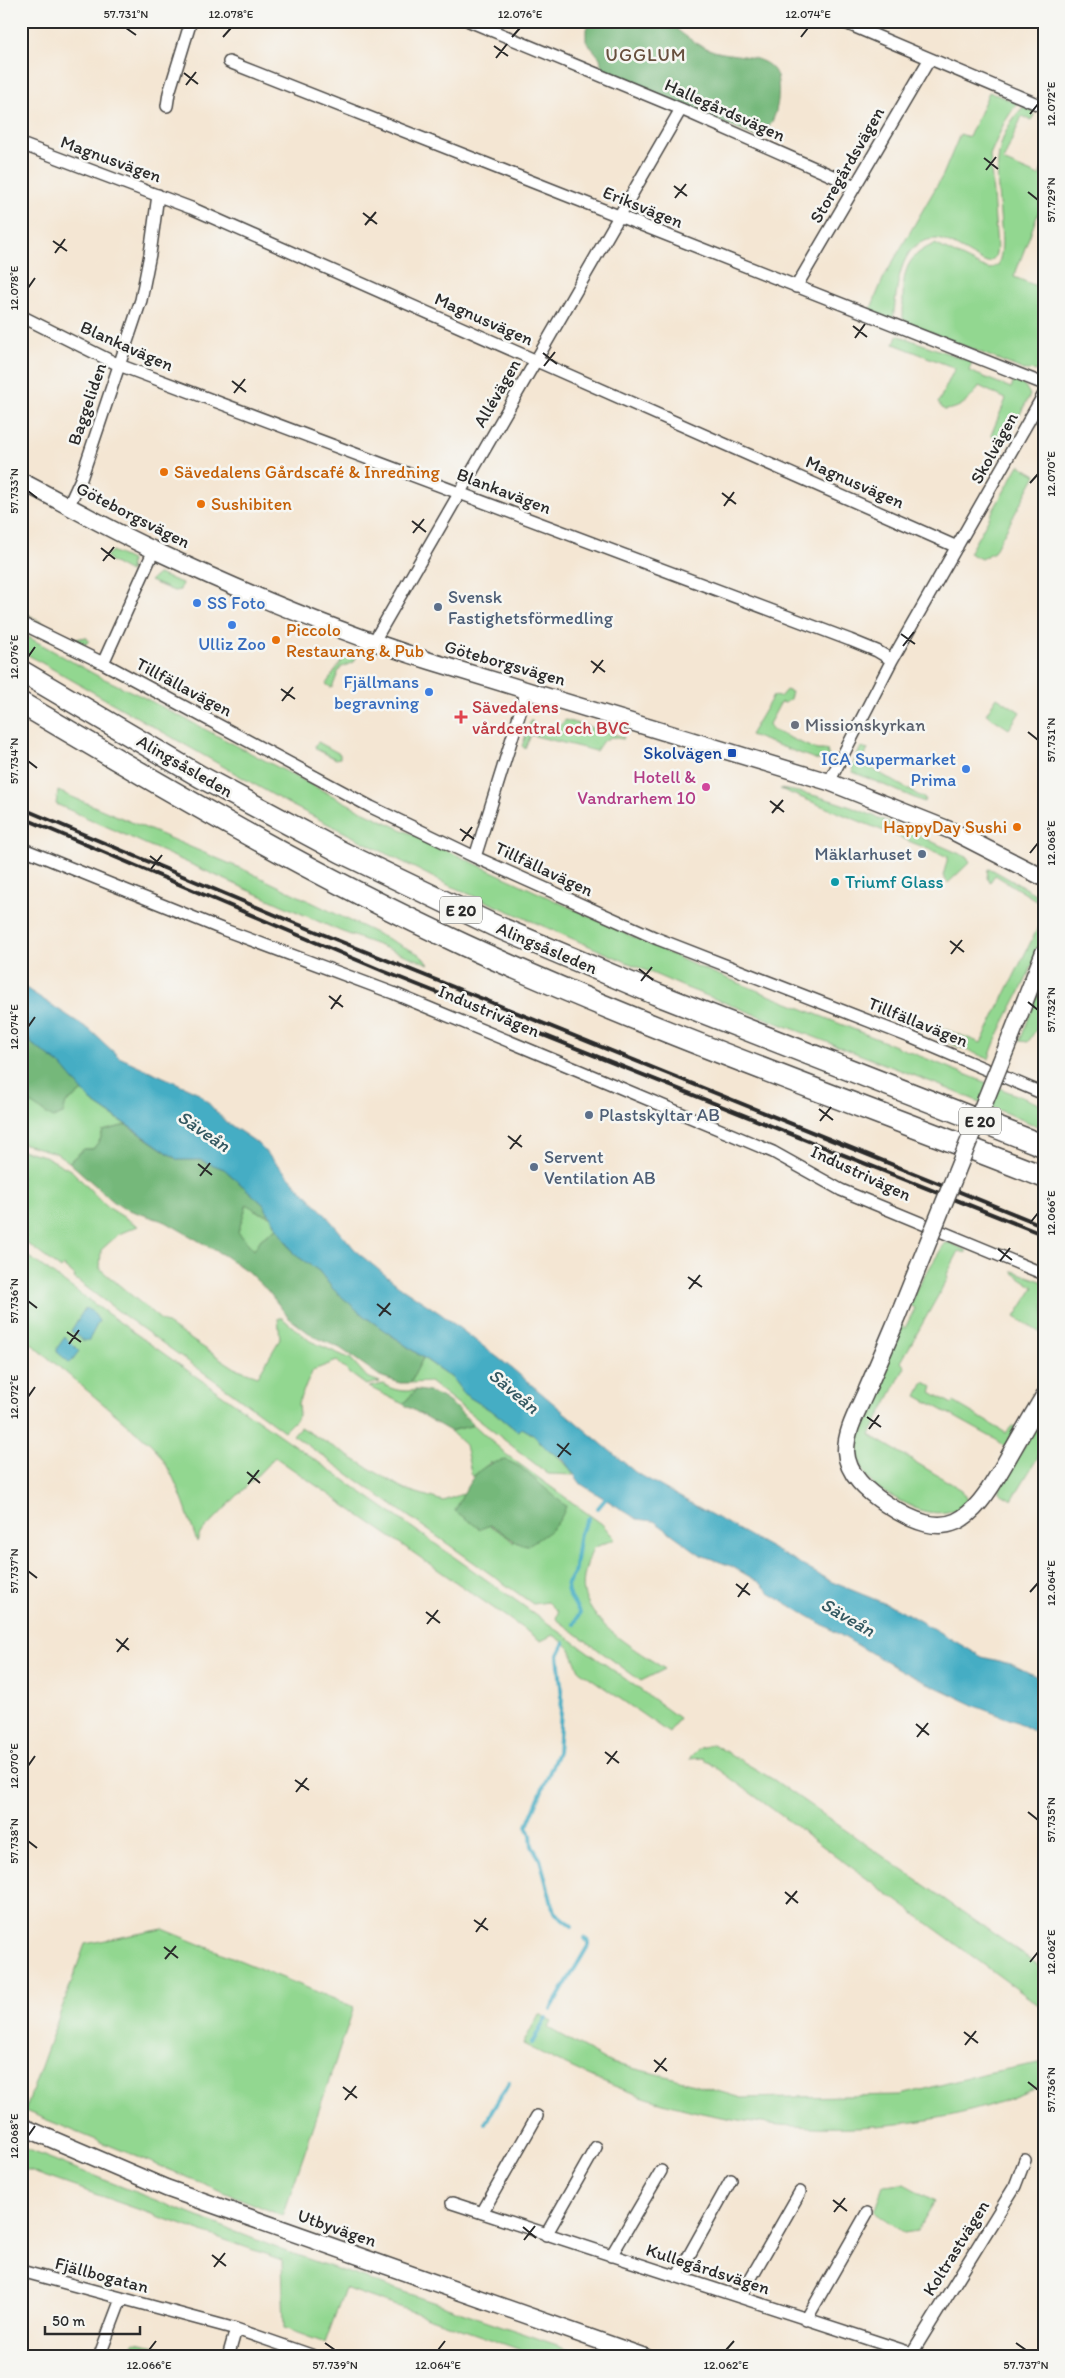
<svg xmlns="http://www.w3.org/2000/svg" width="1065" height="2378" font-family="Itim,sans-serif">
	<rect width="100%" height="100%" fill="#f6f6f2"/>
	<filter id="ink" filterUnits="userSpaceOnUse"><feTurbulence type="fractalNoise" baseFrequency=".02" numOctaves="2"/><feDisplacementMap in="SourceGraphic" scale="10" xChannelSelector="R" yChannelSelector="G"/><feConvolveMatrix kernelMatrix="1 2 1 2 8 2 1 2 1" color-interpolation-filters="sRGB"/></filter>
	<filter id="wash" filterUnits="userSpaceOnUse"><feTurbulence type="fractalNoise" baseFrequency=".0096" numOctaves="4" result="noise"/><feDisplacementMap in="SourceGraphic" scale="20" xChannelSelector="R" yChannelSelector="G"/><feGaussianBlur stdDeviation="1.12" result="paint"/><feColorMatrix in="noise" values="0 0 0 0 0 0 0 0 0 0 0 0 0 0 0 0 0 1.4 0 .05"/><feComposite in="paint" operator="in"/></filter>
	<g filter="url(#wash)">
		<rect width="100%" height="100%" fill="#f4e6d3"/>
		<path fill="#92d790" stroke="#5e815e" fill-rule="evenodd" d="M989,92L1017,103L1004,123L990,155L997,248L995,257L990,262H984C973,256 945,238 935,239C897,240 897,293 893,320L869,313L883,279L943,175L960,134L969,137Z
			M1023,107L1033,110L1034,116L1031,120L1022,116L1003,161L1039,176L1044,163V198L1014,277L1044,289V367L1042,371L1024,370L915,326L903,319C904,286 897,258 935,244L982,267L990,269L998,265C1003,252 1002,240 1001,227C998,180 988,144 1023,107Z
			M897,335L972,362L969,371L1011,388L1015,379L1025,386L1030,395L1005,443L991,435L1006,399L979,386C972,399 959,410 944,410L938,403L955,368L894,344Z
			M1019,465L1036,475L994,552L981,559L969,553Z
			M112,551L131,560L130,572L110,561L106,556Z
			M158,574L182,583L180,590L174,591L150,581Z
			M21,610L70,640L86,637L89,641L86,644L70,642Z
			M21,633L96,675L141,696L362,811L694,965L1044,1106V1129L939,1085L684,987L446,884L287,803L21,651Z
			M347,653L356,657L354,662L340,668L332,688L326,684Z
			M786,690L792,692L790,699L785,703L781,702L769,724L772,730L817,750H827L829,758L818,760L750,735L773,696L780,697Z
			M997,697L1020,712L1009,729L986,714Z
			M531,720C541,734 555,734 565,720L624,737L623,739L611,737L602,742L596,751L531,735L525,749L522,746Z
			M318,742L340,754V758L336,759L316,749L315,745Z
			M861,747L868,749L862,763L925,799L924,802L853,772L852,766Z
			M780,789C845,797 907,832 967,857L970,862L948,883L943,876L948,857Z
			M58,791L247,871L419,954L429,964L340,931L56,804Z
			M988,869L993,870L1044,899V905L995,875L990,882L987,878Z
			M1044,915C1044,965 1003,1012 989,1059L939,1039L937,1026L981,1043Z
			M1044,978V1017L1028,1042L1020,1041Z
			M83,1091L91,1101L126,1125L103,1131L100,1140L93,1149H84L69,1162L56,1153L21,1143V1104L66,1103Z
			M21,1150L45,1156L72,1171L106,1206L138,1226L119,1234L101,1250L100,1269L161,1320L235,1368L258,1376L280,1339L278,1318H282L310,1341L351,1359L367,1377L380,1382L366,1385L348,1372L337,1361L313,1370L298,1403L299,1416L284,1431C215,1379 143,1331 74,1278L75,1276L63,1266L61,1269L21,1239Z
			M247,1203L256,1211L270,1216L277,1228L261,1239L254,1251L238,1232Z
			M945,1243H950L966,1250V1253L959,1251L947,1274L948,1278L901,1362L905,1367L870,1435L962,1490L968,1503C953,1515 928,1516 911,1506C898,1499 879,1492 869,1480C865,1474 859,1462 858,1456C855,1420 886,1359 900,1325L905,1328L915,1308L910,1305L917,1288Z
			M21,1251C238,1410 463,1559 679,1718L669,1733L579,1670C569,1650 575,1649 553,1635L541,1641L275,1457L200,1534L197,1542C185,1508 176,1472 151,1444L21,1335ZM85,1309L99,1321L71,1331Z
			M1013,1271L1044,1282V1335L1015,1317L1034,1287L1013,1273Z
			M423,1358L452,1378L464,1394L495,1413L517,1431L522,1428C539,1437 564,1461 575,1475L548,1474L430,1382L410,1383Z
			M924,1382L933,1387L931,1392L952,1404L954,1402L1006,1433L1012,1426L1016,1428L1006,1446L1004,1447L1000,1442L917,1396Z
			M383,1384C394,1391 404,1392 416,1390L403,1404L369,1387Z
			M1044,1413V1447L1012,1500L1000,1493V1488Z
			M474,1425L507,1455L602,1524L615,1539L593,1548C588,1561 581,1578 584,1593C592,1626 639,1652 665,1669L641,1681L556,1619L558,1612L548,1602L533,1604L293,1435L300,1427L404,1489L443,1501L465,1493L455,1511C477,1520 497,1526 514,1543L491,1462L472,1477L465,1445L450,1431Z
			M713,1744L774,1780L1044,1969V2009L703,1758L689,1759L700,1748Z
			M163,1929L354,2007L283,2216L25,2111L85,1944Z
			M539,2014L552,2021L548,2028L611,2063L673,2078L741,2098L901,2095L987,2073L1044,2062V2084C927,2141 766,2138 644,2097C603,2083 563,2064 523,2044Z
			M21,2147L282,2250L592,2357H541L345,2288L325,2343L284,2328L282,2260L21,2168Z
			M904,2184L935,2201L917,2231L904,2233L874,2212L883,2186Z
			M135,2342L176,2350L187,2357H125Z"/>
		<path fill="#75b87a" stroke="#507252" d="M590,21H670C678,34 704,49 718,52C735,56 761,55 773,69C780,76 779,97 777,106C775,119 768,132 757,137L608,76L602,68L600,58L586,41V29Z
			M21,1032H25L32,1044L61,1065L83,1091L66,1103L63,1114L53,1118L30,1103L21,1104Z
			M126,1125L178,1160H200L224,1169L263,1204L270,1216L256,1211L247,1204L238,1232L254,1250L261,1239L277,1228L294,1254L319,1271L333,1289L364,1316L423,1358L410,1383H400L380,1376L340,1348L313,1336L289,1318L268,1291L247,1271L225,1256L166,1222L123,1208L114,1202L69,1162L84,1149H93L100,1140L103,1131Z
			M416,1390C443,1392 455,1407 474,1425L450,1431L403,1404Z
			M506,1460L520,1467L566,1506C559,1528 545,1535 526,1546C512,1542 504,1532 491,1525L480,1529L455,1511C468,1485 474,1464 506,1460Z"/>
		<path fill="#45adc4" stroke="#386c78" d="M21,985L90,1030L119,1057L199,1093L226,1122L256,1142L324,1213L358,1253L399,1286L441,1314L514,1370L635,1472L832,1582L901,1610L982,1657L1011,1664L1044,1680V1737L1017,1722L980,1708L902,1671L772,1595L759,1582L731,1566L701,1555L654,1521L637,1519L581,1484L562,1458L549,1451L531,1433L522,1428L517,1431L495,1413L464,1394L452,1378L364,1316L333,1289L319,1271L294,1254L263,1204L224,1169L200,1160H178L142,1135L91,1101L61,1065L32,1044L26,1032H21Z
			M85,1308L93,1312L99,1321L89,1340L84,1341L71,1331Z
			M65,1337L79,1351L70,1363L57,1352V1348Z"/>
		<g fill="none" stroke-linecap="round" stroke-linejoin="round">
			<path stroke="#45adc4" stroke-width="4" d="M598,1508L608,1496
				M574,1624L580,1613L568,1593L567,1585L574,1574L580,1533L589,1518
				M564,1643L558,1655L562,1697L558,1752L527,1826L531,1835L532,1846L540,1859L554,1912L572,1926
				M551,2009L588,1946V1942L585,1938
				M532,2043L546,2018
				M485,2123L509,2082"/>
		</g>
	</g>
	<g filter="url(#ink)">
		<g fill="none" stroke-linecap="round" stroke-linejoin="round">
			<g stroke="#494744" stroke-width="14">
				<path id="street" d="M469,21L681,109L855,186
					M841,21L1044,107
					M229,62L1044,384
					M167,106L169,93L191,21
					M21,144L191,208L957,547
					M796,287L929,60
					M21,316L119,365L850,640L877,651L892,660
					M69,505L81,479L141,300L150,254L158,195
					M21,623L103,663L371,807L475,857L658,939L910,1037L1044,1094
					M373,643L681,109
					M103,663L154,550
					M829,782L892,660L1044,394
					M21,848L222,929L393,993L609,1083L773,1152L841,1190L1044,1274
					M475,857L527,690
					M452,2203L923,2357
					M482,2213L537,2116
					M546,2235L596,2147
					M611,2256L661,2171
					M21,2271L236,2329L317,2357
					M677,2277L731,2180
					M740,2297L800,2192
					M806,2320L867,2213
					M912,2353L1015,2186L1025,2160
					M99,2357L121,2299
					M228,2357L236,2329"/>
			</g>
			<g stroke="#494744" stroke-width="19">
				<path id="secondary" d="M21,481C66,504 110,530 156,551C245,593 336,631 430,661L829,782L952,831L1044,878
					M1010,1039L1044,952
					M898,1317C887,1343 876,1369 865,1394C857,1412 846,1431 846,1451C847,1475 868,1492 886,1504C948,1545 971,1523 1004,1465C1017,1442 1030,1419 1044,1396
					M21,2126L166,2188L645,2357"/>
			</g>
			<g stroke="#494744" stroke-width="24">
				<path id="highway" d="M21,671L201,777L341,852L493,925L656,994L1044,1146
					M21,703C166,789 311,874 464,945C653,1032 851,1101 1044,1177"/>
			</g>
			<use href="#street" stroke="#fff" stroke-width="11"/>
			<use href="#secondary" stroke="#fff" stroke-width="16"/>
			<use href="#highway" stroke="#fff" stroke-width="21"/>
			<path stroke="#2b2b2b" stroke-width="4" d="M21,808L285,919L1044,1226
				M21,817L383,971L1044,1235"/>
			<g stroke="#494744" stroke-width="19" stroke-linecap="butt">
				<path id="secondary-bridge" d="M898,1317L1010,1039"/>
			</g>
			<use href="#secondary-bridge" stroke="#fff" stroke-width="16"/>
		</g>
	</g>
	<path fill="none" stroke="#2b2b2b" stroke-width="2" d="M126,28L136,35M223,37L231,28M512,37L520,28M801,37L808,28M494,46L508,56M496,58L507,44M184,73L198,84M186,85L196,72M1030,114L1038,104M984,158L998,169M986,170L996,157M674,186L687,196M1028,192L1038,200M675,198L686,184M363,213L377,224M365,225L376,212M53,241L67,251M55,253L65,239M28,288L35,278M853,326L867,337M855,338L865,324M543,353L557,364M544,366L555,352M232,381L246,392M234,393L245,379M1030,483L1038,474M28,491L37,498M722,493L736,504M724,506L734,492M412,521L426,532M413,533L424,519M101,548L115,559M103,561L114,547M901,634L915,644M903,646L914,632M28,657L35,647M591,661L605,672M593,673L603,660M281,689L295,699M282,701L293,687M1028,732L1038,740M28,761L37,768M770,801L784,812M772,813L783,800M460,829L474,839M462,841L472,827M1030,853L1038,843M150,856L164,867M151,869L162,855M950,941L964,952M951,954L962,940M639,969L653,980M641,981L652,967M329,996L343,1007M1028,1002L1038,1010M331,1009L341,995M28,1027L35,1017M819,1109L833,1120M820,1121L831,1107M508,1136L522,1147M510,1149L521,1135M198,1164L212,1175M200,1176L210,1163M1030,1223L1038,1213M998,1249L1012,1260M1000,1261L1010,1248M688,1277L702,1287M689,1289L700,1275M28,1301L37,1308M377,1304L391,1315M379,1316L390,1303M67,1332L81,1342M69,1344L79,1330M28,1397L35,1387M867,1417L881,1427M869,1429L879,1415M557,1444L571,1455M558,1457L569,1443M247,1472L260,1483M248,1484L259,1470M28,1571L37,1578M736,1584L750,1595M1030,1592L1038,1583M738,1597L748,1583M426,1612L440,1623M427,1624L438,1610M116,1639L129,1650M117,1652L128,1638M916,1724L929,1735M917,1737L928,1723M605,1752L619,1763M607,1764L617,1751M28,1766L35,1756M295,1780L309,1790M296,1792L307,1778M1028,1812L1038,1820M28,1841L37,1848M785,1892L798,1903M786,1904L797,1891M474,1920L488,1930M476,1932L486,1918M164,1947L178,1958M165,1959L176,1946M1030,1962L1038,1952M964,2032L978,2043M965,2045L976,2031M654,2060L667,2071M655,2072L666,2058M1028,2082L1038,2090M343,2087L357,2098M345,2100L356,2086M28,2136L35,2126M833,2200L847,2211M834,2212L845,2198M523,2227L536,2238M524,2240L535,2226M212,2255L226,2266M214,2267L225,2253M325,2343L335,2350M1016,2343L1026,2350M149,2350L156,2341M438,2350L445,2341M726,2350L734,2341"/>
	<g fill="#e8710a" stroke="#f6f6f2" stroke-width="2">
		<circle cx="164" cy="472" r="5"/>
		<circle cx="201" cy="504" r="5"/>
		<circle cx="276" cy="640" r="5"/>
		<circle cx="1017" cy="827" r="5"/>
	</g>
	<g fill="#3f7fe0" stroke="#f6f6f2" stroke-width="2">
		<circle cx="197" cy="603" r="5"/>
		<circle cx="232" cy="625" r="5"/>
		<circle cx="429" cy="692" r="5"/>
		<circle cx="966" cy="769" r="5"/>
	</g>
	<g fill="#5c6f8a" stroke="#f6f6f2" stroke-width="2">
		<circle cx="438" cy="607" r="5"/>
		<circle cx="922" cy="854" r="5"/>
		<circle cx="589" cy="1115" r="5"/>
		<circle cx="534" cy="1167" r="5"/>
	</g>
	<path fill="#e0444e" stroke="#f6f6f2" stroke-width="2" d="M458.5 709.5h5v5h5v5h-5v5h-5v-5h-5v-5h5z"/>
	<circle fill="#6b7280" stroke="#f6f6f2" stroke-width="2" cx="795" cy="725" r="5"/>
	<rect fill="#1a4fb4" stroke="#f6f6f2" stroke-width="2" x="727" y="748" width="10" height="10" rx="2.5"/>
	<circle fill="#d1479c" stroke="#f6f6f2" stroke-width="2" cx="706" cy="787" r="5"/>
	<circle fill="#0f9aa8" stroke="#f6f6f2" stroke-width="2" cx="835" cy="882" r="5"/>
	<g text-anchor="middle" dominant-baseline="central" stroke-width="5" stroke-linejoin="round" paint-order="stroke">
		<g fill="#f6f6f2" stroke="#686867" stroke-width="1">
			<rect x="440" y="896.5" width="42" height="27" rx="4"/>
			<rect x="959" y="1107.5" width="42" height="27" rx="4"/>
		</g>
		<g font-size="16" font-weight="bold" fill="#2b2b2b">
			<text x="461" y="910">E 20</text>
			<text x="980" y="1121">E 20</text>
		</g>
		<g font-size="18" fill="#2b2b2b" stroke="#f6f6f2">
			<text transform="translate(725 110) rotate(24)">Hallegårdsvägen</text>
			<text transform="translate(111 159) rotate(20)">Magnusvägen</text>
			<text transform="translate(847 165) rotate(-60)">Storegårdsvägen</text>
			<text transform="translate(643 207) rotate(22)">Eriksvägen</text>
			<text transform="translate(484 319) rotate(24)">Magnusvägen</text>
			<text transform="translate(127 346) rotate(24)">Blankavägen</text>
			<text transform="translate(497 393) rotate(-60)">Allévägen</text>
			<text transform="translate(87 404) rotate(-71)">Baggeliden</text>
			<text transform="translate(994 448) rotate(-61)">Skolvägen</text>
			<text transform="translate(855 482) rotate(24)">Magnusvägen</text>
			<text transform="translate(504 491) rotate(21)">Blankavägen</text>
			<text transform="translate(133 515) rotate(27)">Göteborgsvägen</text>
			<text transform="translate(505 663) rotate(16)">Göteborgsvägen</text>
			<text transform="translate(184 687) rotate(28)">Tillfällavägen</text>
			<text transform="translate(185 766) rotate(30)">Alingsåsleden</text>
			<text transform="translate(544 869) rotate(25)">Tillfällavägen</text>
			<text transform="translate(547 948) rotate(23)">Alingsåsleden</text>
			<text transform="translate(489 1011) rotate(23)">Industrivägen</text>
			<text transform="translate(918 1022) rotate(22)">Tillfällavägen</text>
			<text transform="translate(861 1173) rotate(25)">Industrivägen</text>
			<text transform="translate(337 2228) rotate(19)">Utbyvägen</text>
			<text transform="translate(956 2248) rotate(-58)">Koltrastvägen</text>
			<text transform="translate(708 2269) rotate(18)">Kullegårdsvägen</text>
			<text transform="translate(102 2275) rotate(15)">Fjällbogatan</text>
		</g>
		<g font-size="18" fill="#c56008" stroke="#f6f6f2" text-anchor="start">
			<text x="174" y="472">Sävedalens Gårdscafé &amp; Inredning</text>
			<text x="211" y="504">Sushibiten</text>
			<text x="286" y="630">Piccolo<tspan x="286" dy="21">Restaurang &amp; Pub</tspan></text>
			<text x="1007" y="827" text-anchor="end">HappyDay Sushi</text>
		</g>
		<g font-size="18" fill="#4e5e75" stroke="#f6f6f2" text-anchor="start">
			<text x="448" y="597">Svensk<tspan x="448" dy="21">Fastighetsförmedling</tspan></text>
			<text x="912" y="854" text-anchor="end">Mäklarhuset</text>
			<text x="599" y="1115">Plastskyltar AB</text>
			<text x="544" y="1157">Servent<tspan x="544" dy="21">Ventilation AB</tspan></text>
		</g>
		<g font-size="18" fill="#366cbe" stroke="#f6f6f2" text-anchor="end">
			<text x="207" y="603" text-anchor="start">SS Foto</text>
			<text x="232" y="644" text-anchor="middle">Ulliz Zoo</text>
			<text x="419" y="682">Fjällmans<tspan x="419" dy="21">begravning</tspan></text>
			<text x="956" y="759">ICA Supermarket<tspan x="956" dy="21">Prima</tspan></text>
		</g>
		<g font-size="18" fill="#be3a42" stroke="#f6f6f2" text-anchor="start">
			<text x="472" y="707">Sävedalens<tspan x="472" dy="21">vårdcentral och BVC</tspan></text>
		</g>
		<g font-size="18" fill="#5b616d" stroke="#f6f6f2" text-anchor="start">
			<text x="805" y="725">Missionskyrkan</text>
		</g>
		<g font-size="18" fill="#164399" stroke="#f6f6f2" text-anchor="end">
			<text x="722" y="753">Skolvägen</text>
		</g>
		<g font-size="18" fill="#b23c85" stroke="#f6f6f2" text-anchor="end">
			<text x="696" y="777">Hotell &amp;<tspan x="696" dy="21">Vandrarhem 10</tspan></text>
		</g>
		<g font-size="18" fill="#0d838f" stroke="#f6f6f2" text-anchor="start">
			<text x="845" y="882">Triumf Glass</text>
		</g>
		<g font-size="19" letter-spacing="1" fill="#68503e" stroke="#f6f6f2">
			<text x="646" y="54">UGGLUM</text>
		</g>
		<g font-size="19" font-style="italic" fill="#345861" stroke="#f6f6f2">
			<text transform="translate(204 1131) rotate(34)">Säveån</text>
			<text transform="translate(514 1391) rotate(40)">Säveån</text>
			<text transform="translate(848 1617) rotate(30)">Säveån</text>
		</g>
	</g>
	<rect width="1065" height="2378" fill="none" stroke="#f6f6f2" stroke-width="55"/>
	<path d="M45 2326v8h95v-8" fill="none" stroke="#2b2b2b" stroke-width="2.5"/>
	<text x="52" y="2326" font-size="15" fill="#2b2b2b" stroke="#f6f6f2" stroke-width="4" paint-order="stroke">50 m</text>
	<rect x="28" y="28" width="1010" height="2322" fill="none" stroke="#2b2b2b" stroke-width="2"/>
	<g font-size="12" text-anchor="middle" fill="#2b2b2b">
		<text x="126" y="18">57.731°N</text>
		<text x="231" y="18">12.078°E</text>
		<text x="520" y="18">12.076°E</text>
		<text x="808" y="18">12.074°E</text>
		<text transform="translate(1051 104) rotate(-90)" y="4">12.072°E</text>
		<text transform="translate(1051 200) rotate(-90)" y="4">57.729°N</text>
		<text transform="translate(14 288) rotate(-90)" y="4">12.078°E</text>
		<text transform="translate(1051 474) rotate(-90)" y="4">12.070°E</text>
		<text transform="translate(14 491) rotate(-90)" y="4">57.733°N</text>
		<text transform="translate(14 657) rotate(-90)" y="4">12.076°E</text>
		<text transform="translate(1051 740) rotate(-90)" y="4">57.731°N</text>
		<text transform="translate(14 761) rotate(-90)" y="4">57.734°N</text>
		<text transform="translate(1051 843) rotate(-90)" y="4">12.068°E</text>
		<text transform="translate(1051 1010) rotate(-90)" y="4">57.732°N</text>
		<text transform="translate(14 1027) rotate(-90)" y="4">12.074°E</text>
		<text transform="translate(1051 1213) rotate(-90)" y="4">12.066°E</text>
		<text transform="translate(14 1301) rotate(-90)" y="4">57.736°N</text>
		<text transform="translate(14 1397) rotate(-90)" y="4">12.072°E</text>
		<text transform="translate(14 1571) rotate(-90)" y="4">57.737°N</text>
		<text transform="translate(1051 1583) rotate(-90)" y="4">12.064°E</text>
		<text transform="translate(14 1766) rotate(-90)" y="4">12.070°E</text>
		<text transform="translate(1051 1820) rotate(-90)" y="4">57.735°N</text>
		<text transform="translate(14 1841) rotate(-90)" y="4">57.738°N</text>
		<text transform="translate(1051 1952) rotate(-90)" y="4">12.062°E</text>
		<text transform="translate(1051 2090) rotate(-90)" y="4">57.736°N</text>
		<text transform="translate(14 2136) rotate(-90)" y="4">12.068°E</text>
		<text x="149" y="2369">12.066°E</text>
		<text x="335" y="2369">57.739°N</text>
		<text x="438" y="2369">12.064°E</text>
		<text x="726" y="2369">12.062°E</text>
		<text x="1026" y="2369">57.737°N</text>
	</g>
</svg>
